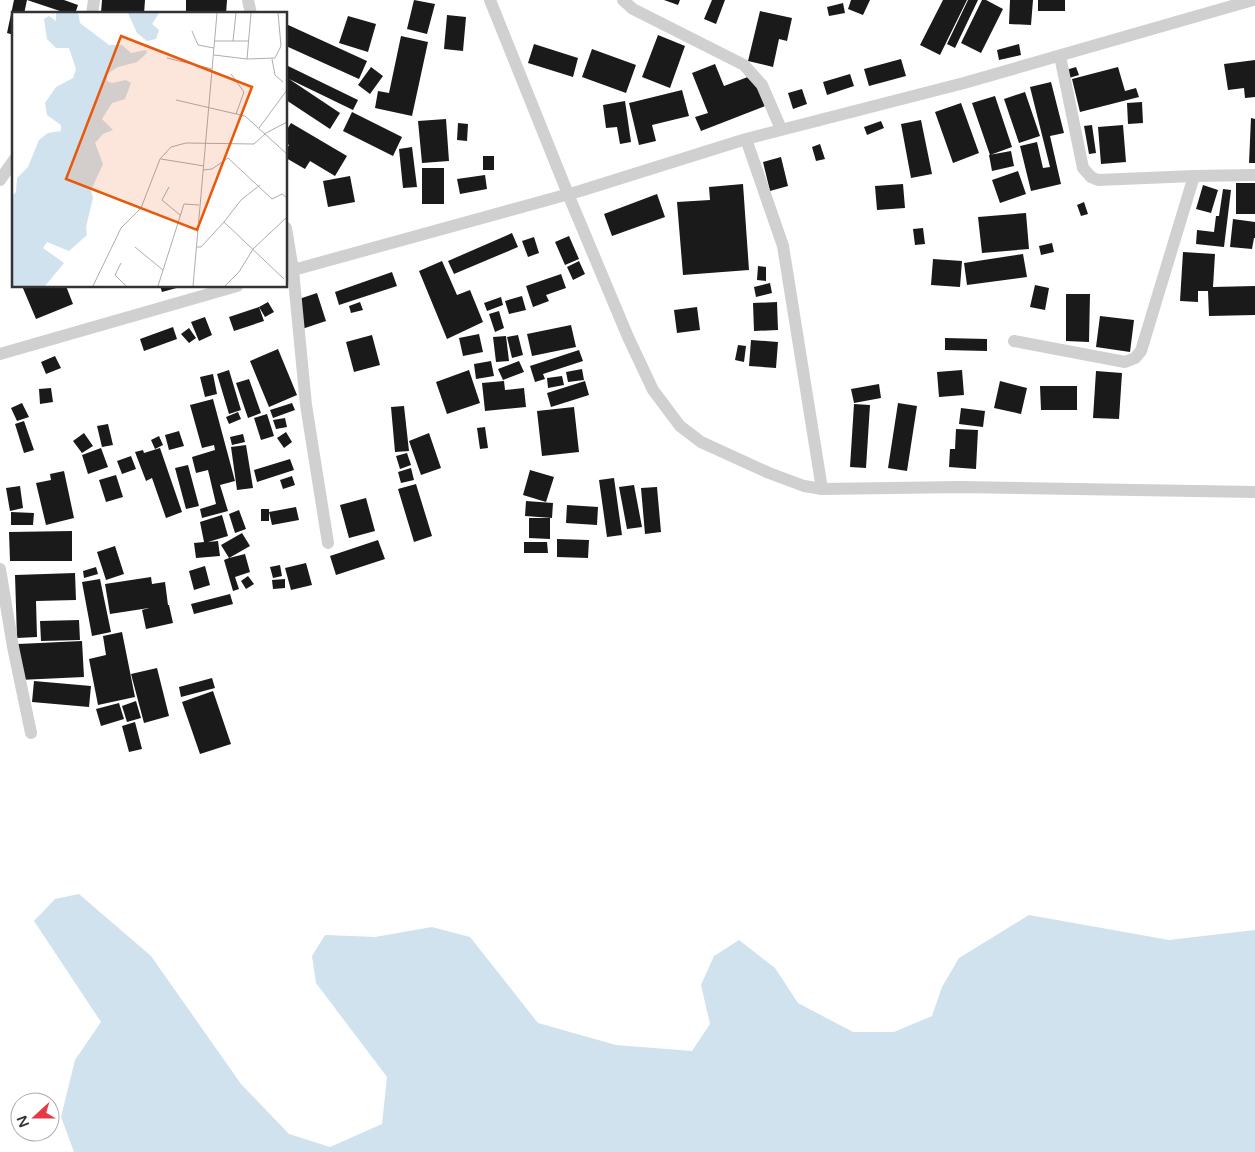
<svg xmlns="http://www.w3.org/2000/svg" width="1255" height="1152" font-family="'Varela Round',sans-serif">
	<rect width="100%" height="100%" fill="#fff"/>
	<path fill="#cfe2ee" d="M79,894L151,956L241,1084L289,1134L330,1147L382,1124L387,1077L316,983L312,956L325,935L375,937L432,927L470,937L538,1023L616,1045L692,1051L710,1024L701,985L714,956L739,940L775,968L798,1003L853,1032H894L932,1016L942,987L959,958L1029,915L1169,940L1255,930V1152H74L61,1117L75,1060L101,1022L34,921L55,899Z"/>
	<path fill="#1a1a1a" d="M14,0H27L24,14H14V35L7,33Z
		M27,0H64L78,5L75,14H69Z
		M102,0H145L144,14L101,13Z
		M186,0H227L226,14H186Z
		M414,0L435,4L427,34L407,29Z
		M664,0H680L678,5Z
		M712,0H725L716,24L704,19Z
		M851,0H870L863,15L848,9Z
		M943,0H967L940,55L920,45Z
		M968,0H978L955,48L947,44Z
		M982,0H986L1003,9L981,53L961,43Z
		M1010,0H1033L1031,25L1009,24Z
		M1038,0H1065V11H1038Z
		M843,3L845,13L829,16L827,7Z
		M760,11L792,18L787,41L779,39L773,67L748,61Z
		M447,15L466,17L463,51L444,49Z
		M348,16L376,24L368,52L339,43Z
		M286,24L367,61L359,79L286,46Z
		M658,35L685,46L670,88L642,77Z
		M401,36L428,42L412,116L375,108L378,91L389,93Z
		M534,44L578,58L573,77L528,63Z
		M1019,44L1021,55L999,60L997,50Z
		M592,49L636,65L626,93L582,77Z
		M901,59L906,76L869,86L864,69Z
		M1255,60V97L1245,98L1244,88L1228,90L1224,64Z
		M715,64L724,86L753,75L765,106L701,131L695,117L708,113L692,73Z
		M286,65L358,100L353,110L289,79L340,113L330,129L286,100Z
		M371,67L383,76L370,94L358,85Z
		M1076,67L1079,75L1069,78L1066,70Z
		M1118,67L1125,91L1136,88L1139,97L1080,112L1072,79Z
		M850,74L854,86L827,95L823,82Z
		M1051,82L1064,133L1050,136L1061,184L1031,191L1020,146L1037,142L1043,168L1050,167L1030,87Z
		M802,89L807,104L793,109L788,93Z
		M682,90L689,116L652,125L656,141L639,145L629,103Z
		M1025,92L1040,136L1019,143L1004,99Z
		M995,96L1012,147L990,155L972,103Z
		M625,101L631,142L620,144L617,127L606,128L603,105Z
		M1142,102L1143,123L1128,124L1127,103Z
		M961,103L979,153L953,163L935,112Z
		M352,112L402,137L393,156L343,131Z
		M1251,118L1255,119V163H1249Z
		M446,119L449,161L422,163L418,121Z
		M921,120L932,174L911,178L901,124Z
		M881,121L884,128L867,135L864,127Z
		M291,123L347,156L335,176L310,161L305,169L286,158V150L289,145L286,143V131Z
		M458,123L468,124L467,141L457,140Z
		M1092,125L1096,153L1089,154L1084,126Z
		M1123,125L1126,162L1101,164L1098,127Z
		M820,144L825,159L816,161L812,147Z
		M412,147L417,187L403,188L399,149Z
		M1011,151L1014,166L992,171L989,155Z
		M483,156H494V170H483Z
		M781,157L788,186L770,191L763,162Z
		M422,168H444V204H422Z
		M1018,171L1026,194L1000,203L992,180Z
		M485,175L487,189L460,194L457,179Z
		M350,176L355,202L328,207L323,181Z
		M1236,183H1255V214H1236Z
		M743,184L749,270L683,275L677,202L710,200L709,187Z
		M903,184L905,208L877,210L875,186Z
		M1203,185L1218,190L1211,213L1196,209Z
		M1223,189L1231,190L1224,247L1196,244L1197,230L1214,232L1216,216H1219Z
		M657,194L665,217L612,236L604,214Z
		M1084,202L1088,214L1081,216L1077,205Z
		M1026,213L1029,249L982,253L978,217Z
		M1233,219L1255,222V238H1254L1252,249L1230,247Z
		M923,228L925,244L915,245L913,229Z
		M512,233L518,247L454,274L448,261Z
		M569,236L579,259L565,265L555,242Z
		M534,237L539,253L528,257L522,241Z
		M1052,243L1054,252L1041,255L1039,246Z
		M1183,252L1215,254L1213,287L1255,286V315L1209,316L1208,291H1198V302L1180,301Z
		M1023,254L1027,277L967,285L964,263Z
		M933,259L962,261L960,287L931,285Z
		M442,261L457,295L470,290L483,322L447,339L419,271Z
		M579,261L585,274L573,280L567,267Z
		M758,266L766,267V281L757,280Z
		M392,272L397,286L339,305L335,292Z
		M561,274L566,288L546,295L549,301L533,307L526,286Z
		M770,283L772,293L756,297L754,287Z
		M1035,285L1049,288L1045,310L1030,307Z
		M22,286H66L73,304L36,319Z
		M160,286H180V287L162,292Z
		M317,293L326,321L302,329L293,301Z
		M1066,294H1090L1089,342L1066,341Z
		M522,296L526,310L509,314L505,301Z
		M501,297L503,305L487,311L484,303Z
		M268,302L274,312L265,317L259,307Z
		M360,302L363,310L351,313L349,306Z
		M777,302L778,330L754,331L753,303Z
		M259,307L264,321L234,331L229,317Z
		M697,307L700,330L677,333L674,310Z
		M499,311L504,328L495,332L489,314Z
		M1100,316L1134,320L1130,352L1096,347Z
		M205,317L212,335L199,341L191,322Z
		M571,325L576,347L532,356L527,334Z
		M173,327L177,339L144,351L140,339Z
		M189,328L196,338L189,343L181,334Z
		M479,334L483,352L463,356L459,338Z
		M372,335L380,365L354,372L346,342Z
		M518,335L523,355L512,358L507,337Z
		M506,336L509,361L496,362L493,337Z
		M945,338L987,339V351L945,350Z
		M751,340L778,342L776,368L749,366Z
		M738,345L746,346L744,362L735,360Z
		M278,349L297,395L269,407L250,361Z
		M579,350L583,361L543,374L545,379L535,382L530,366Z
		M55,356L61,368L46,374L41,362Z
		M491,361L494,376L476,379L474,364Z
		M519,361L524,372L503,380L498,369Z
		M582,369L584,380L568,382L566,372Z
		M229,370L241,410L229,414L217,374Z
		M469,370L480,403L447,414L436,382Z
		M962,370L964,395L939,397L937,372Z
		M1096,371L1122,373L1119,419L1093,418Z
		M213,374L217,394L205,397L200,377Z
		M562,376L564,385L548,388L547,378Z
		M249,379L261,413L248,418L236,383Z
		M504,381L505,390L524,388L526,407L485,411L482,383Z
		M585,381L589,395L551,407L547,393Z
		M1000,381L1027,388L1021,414L994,408Z
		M879,384L881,398L854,403L851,389Z
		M1040,386H1077V410H1041Z
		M51,388L53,402L40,404L39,389Z
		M213,399L235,481L220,485L228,511L202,518L200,509L216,504L208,470L196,473L192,457L215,450L214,445L202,448L190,405Z
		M22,403L29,417L17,421L11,408Z
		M292,403L295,410L273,418L270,410Z
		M898,403L917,406L907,471L888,468Z
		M854,404L870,405L866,468L850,467Z
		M404,406L409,451L395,452L391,407Z
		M574,407L579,452L542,456L537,411Z
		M961,408L985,411L983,427L959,424Z
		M238,412L241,419L229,424L226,417Z
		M267,414L274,436L261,440L254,418Z
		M285,418L287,427L276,429L273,420Z
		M24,421L34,450L24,453L15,424Z
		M108,424L113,445L102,447L97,426Z
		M485,427L488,448L480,449L477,428Z
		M956,429L978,430L976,469L949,467L950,449H955Z
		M179,431L184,446L169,450L165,435Z
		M286,432L292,442L284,448L277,438Z
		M84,433L93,446L82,453L73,441Z
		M429,433L441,468L421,475L409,441Z
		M243,434L245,442L232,445L230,437Z
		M159,436L163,445L155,449L151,440Z
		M246,445L253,488L237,490L231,447Z
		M101,448L108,467L88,474L82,455Z
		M160,448L182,512L166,518L152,478L146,481L135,452L143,450L144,453Z
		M407,453L411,465L400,469L396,456Z
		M131,456L136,469L122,474L117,461Z
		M290,459L294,470L257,482L254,470Z
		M188,465L199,506L186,509L175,468Z
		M411,468L414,480L401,483L398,472Z
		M530,470L554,477L546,502L523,495Z
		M64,471L74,518L46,525L36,483L51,480L50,474Z
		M116,475L123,497L106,502L99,480Z
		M292,476L295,485L283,489L280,480Z
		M614,478L622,535L607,537L599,480Z
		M416,484L432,536L414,542L398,489Z
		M634,485L642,527L627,529L619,487Z
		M20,486L23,508L10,511L6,488Z
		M657,487L661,532L645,534L641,488Z
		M366,498L375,531L349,538L340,505Z
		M526,501L553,503L552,518L525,516Z
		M567,505L598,507L597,525L566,523Z
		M296,507L299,520L272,525L269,512Z
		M261,509H269V521H261Z
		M239,510L246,529L235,533L229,514Z
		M11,512L34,513L33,525H11Z
		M222,515L228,536L208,542L218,541L220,556L196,558L194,543L204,542L200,522Z
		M529,518H550V539L529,538Z
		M72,531V561H10L9,532Z
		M242,533L250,546L229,558L245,554L250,572L235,577L239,589L233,591L224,560L229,558L221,545Z
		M557,539L589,540L588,558L557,557Z
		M378,540L385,559L336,575L330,556Z
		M524,542H547L548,553H524Z
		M115,546L124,574L106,580L97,552Z
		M306,563L312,585L291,590L285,568Z
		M280,565L282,576L273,578L270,567Z
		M205,566L210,585L194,590L189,571Z
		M96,567L98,574L84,578L83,571Z
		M75,573L76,600L36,601L37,637L17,638L15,575Z
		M248,576L254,584L246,589L241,581Z
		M151,577L152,584L165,582L168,605H169L173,623L146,629L142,610L149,608L110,614L105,584Z
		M100,579L111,632L92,636L82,582Z
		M285,579V588L273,589L272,580Z
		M230,594L233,604L194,614L191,604Z
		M79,620L80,640L41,641L40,621Z
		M122,632L135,697L98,705L89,659L106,655L103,636Z
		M82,641L84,677L19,680L18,644Z
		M157,668L169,716L144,723L131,674Z
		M212,678L215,688L181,697L179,687Z
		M34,681L91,686L89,707L32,702Z
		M213,691L231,744L200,754L182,702Z
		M136,701L141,718L127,722L122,706Z
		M119,703L124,719L101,726L96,709Z
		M135,722L142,749L129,752L122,726Z"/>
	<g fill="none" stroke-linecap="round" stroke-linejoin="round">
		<path stroke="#d0d0d0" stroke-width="12" d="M248,0L251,14
			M490,0L568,194L628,337L653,390L680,426L701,442L769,473L804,486L822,489L961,487L1255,492
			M623,0L633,9L744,65L762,85L781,129
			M92,14L94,0
			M1060,56L1083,168L1091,177L1098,180L1194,176L1255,175
			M746,139L783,246L822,489
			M0,180L14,160
			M286,228L293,270L306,405L328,543
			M286,272L580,191L746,139L964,83L1253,0
			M1014,341L1125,362L1135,358L1141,351L1194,176
			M0,354L237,286
			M0,569L13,647L31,733"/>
	</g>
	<g transform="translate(12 12)">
		<rect width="275" height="275" fill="#fff"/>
		<path d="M44,1H66L68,11L97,33H110L119,41L134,38L135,41L125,50L106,55L95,62V69L100,71L114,68L119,71L113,87L100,91L90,107L101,118L91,122L83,131L91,152L79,178L81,186L74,215L75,223L57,239L35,230L31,236L52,251L33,274H0V184L4,180L5,166L16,155L27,128L36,121L49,119V113L35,103L33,91L44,75L61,66L64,57L57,36H44L35,27L32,7L37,4L44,9ZM116,1H147L140,12L147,18L144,27L135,29L125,21Z" fill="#cfe2ee"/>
		<path fill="none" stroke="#adadad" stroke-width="1" d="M180,19L186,33L202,36M203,29H236M221,29L224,1M202,43L235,47L263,46L269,34L266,1M155,46L200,57M235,47L239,1M260,47L263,63L271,70M219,62L232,80L224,102M164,88L233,104L275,142M247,116L275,78M252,122L275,110M149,147L192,154M191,158L200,157L216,146L260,187L270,182L275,186M157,175L150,188L168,203M212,210L229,188L248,173M123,235L151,258M184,235H189L212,210L272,267M109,251L103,263L114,274M81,274L109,216L129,196L148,147L159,135L174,131L242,132L253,122M146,274L172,192L187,193M181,274L205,1M213,274L227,260L241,237L275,205"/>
		<path fill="#e8590c" fill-opacity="0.15" stroke="#e8590c" stroke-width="2.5" d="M109,24L240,75L185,218L54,167Z"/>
		<rect width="275" height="275" fill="none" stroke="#333" stroke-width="2.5"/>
	</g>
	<g transform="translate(35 1117) rotate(249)"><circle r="24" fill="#ffffff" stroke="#adadad"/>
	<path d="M0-4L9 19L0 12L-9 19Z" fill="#e63946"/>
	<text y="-8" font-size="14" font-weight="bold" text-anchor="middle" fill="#333333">N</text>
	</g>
</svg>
